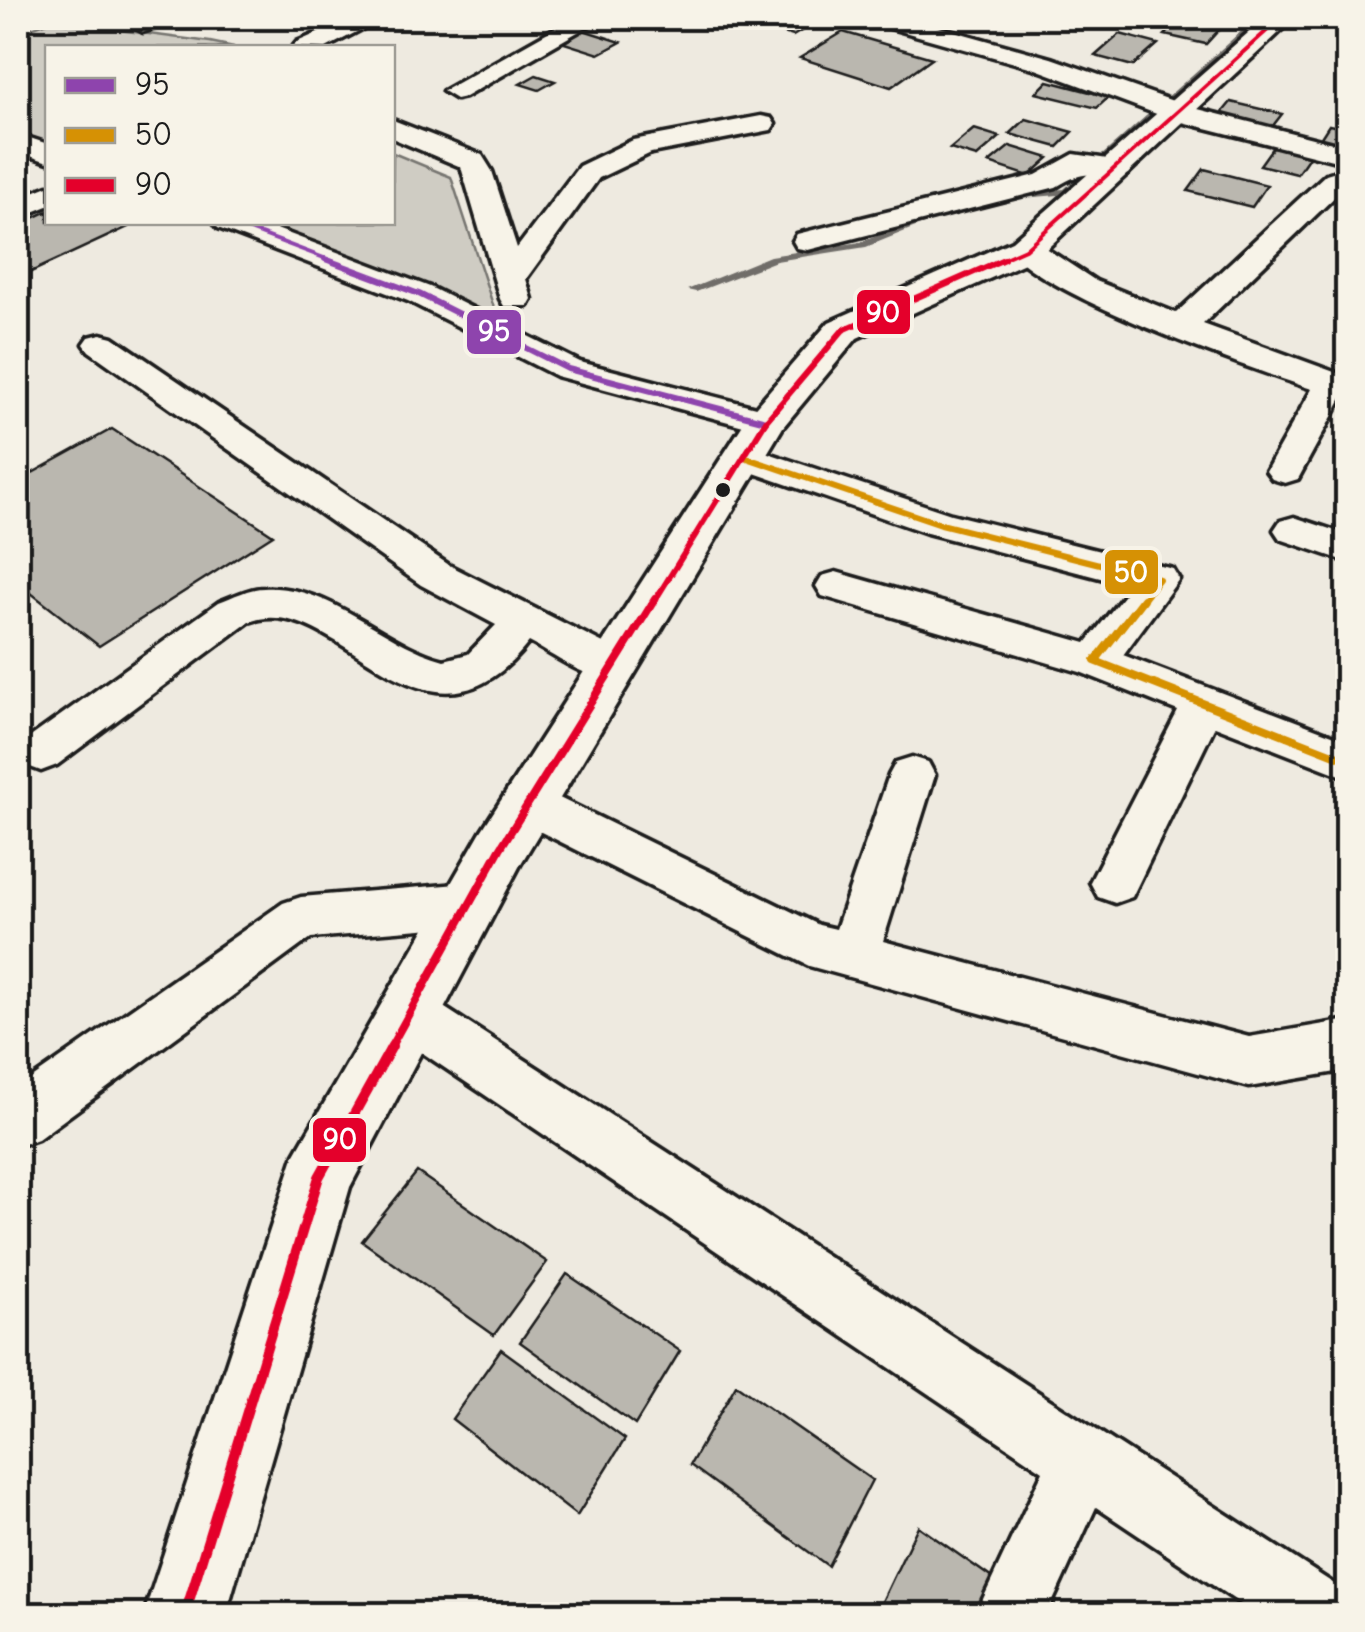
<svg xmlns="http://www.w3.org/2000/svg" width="1365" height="1632" font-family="Delius,sans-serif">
	<rect width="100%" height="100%" fill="#eeeae0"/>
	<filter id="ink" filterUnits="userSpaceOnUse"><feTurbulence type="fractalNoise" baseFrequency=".01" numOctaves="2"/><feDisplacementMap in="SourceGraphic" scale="20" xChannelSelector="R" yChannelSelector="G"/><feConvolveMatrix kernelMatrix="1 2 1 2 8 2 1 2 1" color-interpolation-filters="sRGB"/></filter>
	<g filter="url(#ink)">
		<path fill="#cfccc3" stroke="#767470" stroke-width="2.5" d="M50,21L210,42L234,47L48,48L47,145L18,133V33Z
			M393,153L451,177L498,320L254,223L392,222Z"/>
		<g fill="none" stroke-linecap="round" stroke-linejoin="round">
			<path fill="#6f6d69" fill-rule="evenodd" d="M1256,18H1264L1070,194L998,200V196L1001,195L1064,189Z
				M942,211L950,213L866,247L776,261L696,292L687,290L770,256L861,242Z"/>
		</g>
		<path fill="#bab7af" stroke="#1c1c1c" stroke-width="2.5" d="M765,18H789L813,24L793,36L754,24Z
			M1182,18H1205L1226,22L1206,44L1165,35Z
			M583,30L621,42L599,54L561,42Z
			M843,32L932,58L891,87L800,58Z
			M1120,34L1158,44L1133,66L1095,56Z
			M536,75L555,81L539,90L520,84Z
			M1048,81L1109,97L1097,108L1036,93Z
			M1231,102L1282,114L1268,132L1217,119Z
			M1026,119L1073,132L1058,147L1010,134Z
			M1329,125L1348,129V150L1318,142Z
			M974,129L1000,137L977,157L950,149Z
			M1275,144L1311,154L1297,174L1260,165Z
			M1010,146L1049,158L1029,176L989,163Z
			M1204,169L1267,185L1252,207L1188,191Z
			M48,211V222H120L128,227L18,278V225Z
			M112,429L273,535L99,646L18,583V481Z
			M417,1172L547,1262L494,1335L362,1241Z
			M567,1274L680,1351L635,1425L520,1342Z
			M501,1349L625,1439L577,1516L452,1419Z
			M736,1385L872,1480L828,1566L690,1465Z
			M918,1526L992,1578L976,1614H876Z"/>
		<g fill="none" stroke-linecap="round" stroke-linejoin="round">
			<g stroke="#1c1c1c" stroke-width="7">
				<path id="street" d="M18,18H34L18,26Z
					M140,18H173L170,23L143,32L131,25Z
					M352,18H383L326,48L293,47L297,42Z
					M573,18H602L465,97L456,99L443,91Z
					M869,18H907L1051,58L1190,107L1348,147V164L1170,119L1033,68L872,23Z
					M761,116L771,118L775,124L771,130L651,153L599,178L526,279L532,299L528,306H504L500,299L461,167L392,138L393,120L482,155L492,171L517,248L579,166L633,140Z
					M18,134L48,144V162L18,152Z
					M1074,154L1128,162L1132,168L1128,174C1093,183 1094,163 1056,187L808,250L797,248L793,241L797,234L1036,175Z
					M1336,171L1346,174V186L1203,324L1348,377V399L1342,398L1298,479L1285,483L1272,479L1266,471L1312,389C1252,369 1041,295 1009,249L1014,242H1036L1096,281L1176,313L1326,174Z
					M48,186V206L18,218V198Z
					M214,222H258L430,287L580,362L779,413L784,421L779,429L766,432L556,376L408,301L218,228Z
					M101,334L113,337L449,565L629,656L636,667L629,678C596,688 558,657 529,642C423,778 338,588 249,622L57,765L41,771L25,765L18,753L25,741L219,602C233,597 249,588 264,588C330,584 383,644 444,660L468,654L496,625L421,585L89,351L84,344L89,337Z
					M744,445L951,514L1173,569L1179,579L1123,655L1348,741V778L1215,726L1132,897L1115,903L1098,897L1090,882L1178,711L1080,672L822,596L816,586L822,576L836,572L1086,643L1131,586L927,533L731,465L725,457L731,449Z
					M1294,517L1348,535V562L1280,539L1274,530L1280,521Z
					M912,757L928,762L935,775L883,941L1249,1037L1348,1020V1070L1249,1087L809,966L511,817L504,804L511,791L528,785L545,791L819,925L836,929L889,775L896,762Z
					M470,883L488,889L495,904L488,919L470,925L311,938L38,1139L18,1146V1088L283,903L301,897Z
					M409,990L428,997L1342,1589L1348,1614H1256L1096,1507L1047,1614H976L1043,1471L390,1031L382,1014L390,997Z"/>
			</g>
			<g stroke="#1c1c1c" stroke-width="7">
				<path id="secondary" d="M1265,18H1295L1038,257L857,338L783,427L520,865L350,1187L226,1614H144L295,1154L480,833L751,412L829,322L1012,241Z"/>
			</g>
			<use href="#street" fill="#f7f3e8" fill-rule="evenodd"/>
			<use href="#secondary" fill="#f7f3e8" fill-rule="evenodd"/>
			<g stroke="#f7f3e8" stroke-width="8">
				<path id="bus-1-far1" d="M229,222L332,261"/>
			</g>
			<g stroke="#f7f3e8" stroke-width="12">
				<path id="bus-1" d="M325,259L419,294L568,369L766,421"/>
			</g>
			<g stroke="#f7f3e8" stroke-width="12">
				<path id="bus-2-far1" d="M744,457L941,524L1159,579L1141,602"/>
			</g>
			<g stroke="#f7f3e8" stroke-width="15">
				<path id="bus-2" d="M1143,599L1095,661L1348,760"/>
			</g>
			<g stroke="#f7f3e8" stroke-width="8">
				<path id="bus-3-far3" d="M998,261L1025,249L1281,18"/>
			</g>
			<g stroke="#f7f3e8" stroke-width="12">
				<path id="bus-3-far2" d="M654,602L766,421L843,330L1004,259"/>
			</g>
			<g stroke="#f7f3e8" stroke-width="15">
				<path id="bus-3-far1" d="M390,1048L500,849L655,599"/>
			</g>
			<g stroke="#f7f3e8" stroke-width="18">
				<path id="bus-3" d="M185,1614L319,1177L392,1046"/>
			</g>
			<use href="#bus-1-far1" stroke="#8e44ad" stroke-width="4"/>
			<use href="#bus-1" stroke="#8e44ad" stroke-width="6"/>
			<use href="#bus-2-far1" stroke="#d69104" stroke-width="6"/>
			<use href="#bus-2" stroke="#d69104" stroke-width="8"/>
			<use href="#bus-3-far3" stroke="#e4002b" stroke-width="4"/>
			<use href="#bus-3-far2" stroke="#e4002b" stroke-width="6"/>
			<use href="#bus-3-far1" stroke="#e4002b" stroke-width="8"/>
			<use href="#bus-3" stroke="#e4002b" stroke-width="10"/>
		</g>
	</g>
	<circle fill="#1c1c1c" stroke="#f7f3e8" stroke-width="4" cx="723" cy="490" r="9"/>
	<g stroke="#f7f3e8" stroke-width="4">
		<rect x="855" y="288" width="57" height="48" rx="10" fill="#e4002b"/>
		<rect x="465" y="308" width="58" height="48" rx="10" fill="#8e44ad"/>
		<rect x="1103" y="548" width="57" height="48" rx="10" fill="#d69104"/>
		<rect x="311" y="1116" width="57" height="48" rx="10" fill="#e4002b"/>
	</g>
	<g font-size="28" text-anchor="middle" font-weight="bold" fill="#fff">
		<text x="883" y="322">90</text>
		<text x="494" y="341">95</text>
		<text x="1131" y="582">50</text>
		<text x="340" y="1149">90</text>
	</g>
	<rect width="1365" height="1632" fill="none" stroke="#f7f3e8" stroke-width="60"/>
	<rect x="30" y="30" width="1305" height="1572" fill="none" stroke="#1c1c1c" stroke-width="4" filter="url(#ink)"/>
	<rect x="45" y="45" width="350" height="180" fill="#f7f3e8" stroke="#9f9d96" stroke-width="2.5"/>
	<rect x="65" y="78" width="50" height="15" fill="#8e44ad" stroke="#9f9d96" stroke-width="2.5"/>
	<text x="135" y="95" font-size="30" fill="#1c1c1c">95</text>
	<rect x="65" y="128" width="50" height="15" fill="#d69104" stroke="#9f9d96" stroke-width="2.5"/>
	<text x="135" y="145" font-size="30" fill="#1c1c1c">50</text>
	<rect x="65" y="178" width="50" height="15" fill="#e4002b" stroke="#9f9d96" stroke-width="2.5"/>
	<text x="135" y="195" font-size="30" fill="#1c1c1c">90</text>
</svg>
